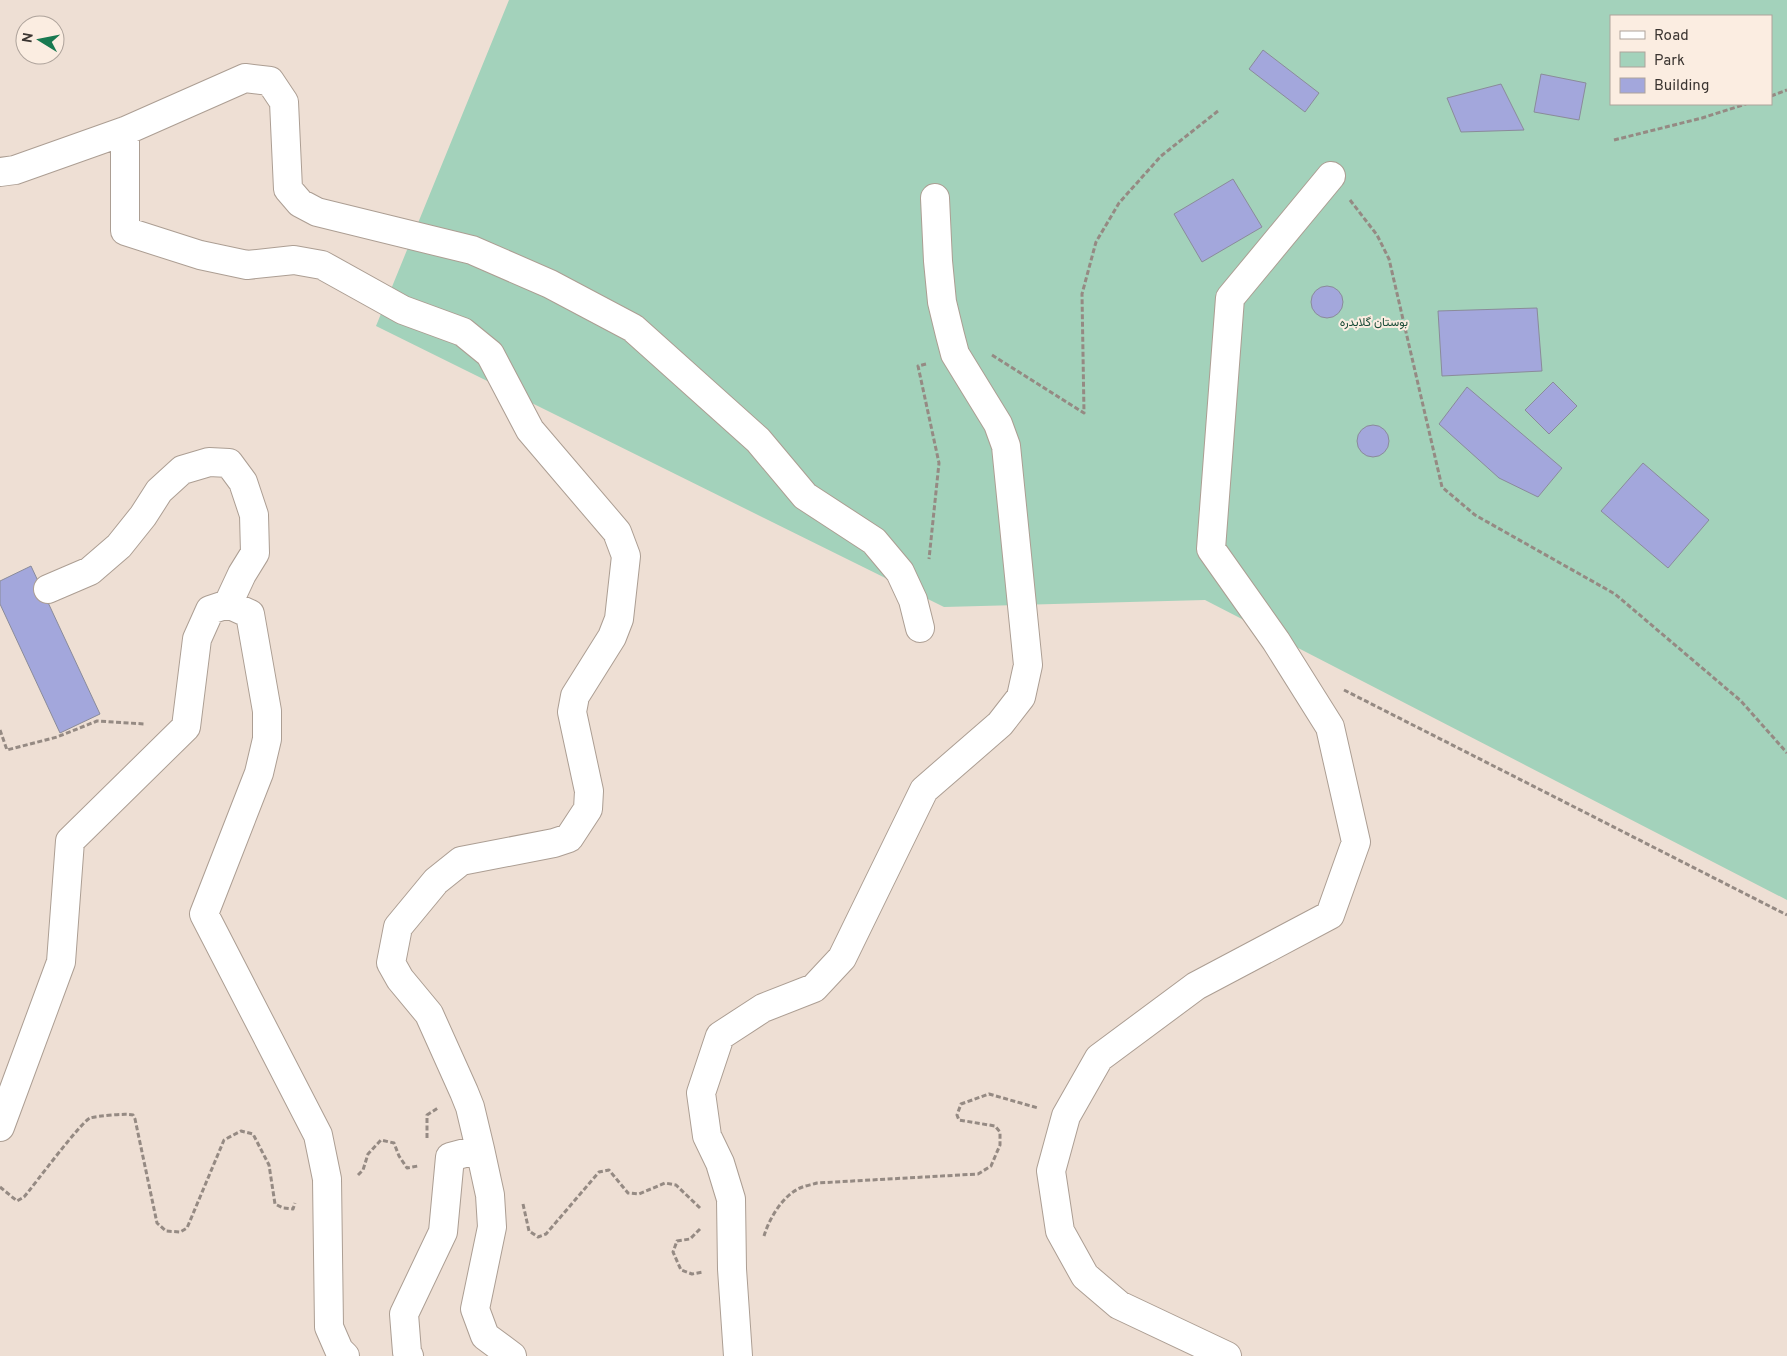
<svg xmlns="http://www.w3.org/2000/svg" width="1787" height="1356" font-family="Overpass,Vazirmatn,sans-serif">
	<rect width="100%" height="100%" fill="#eedfd4"/>
	<path fill="#a3d2bb" fill-rule="evenodd" d="M509,0H1787V900L1205,600L944,607L376,326ZM1611,16H1771V104H1611Z"/>
	<path fill="#a3a7dc" stroke="#8a8b9a" d="M1263,50L1319,93L1305,112L1249,69Z
		M1541,74L1586,83L1579,120L1534,112Z
		M1501,84L1524,130L1461,132L1447,98Z
		M1233,179L1262,227L1202,262L1174,214Z
		M1311 302a16 16 0 1 1 32 0a16 16 0 1 1-32 0Z
		M1537,308L1542,371L1442,376L1438,311Z
		M1553,382L1577,406L1549,434L1525,410Z
		M1467,387L1562,468L1538,497L1499,478L1439,424Z
		M1357 441a16 16 0 1 1 32 0a16 16 0 1 1-32 0Z
		M1643,463L1709,520L1668,568L1601,511Z
		M31,566L100,714L60,733L0,604V581Z"/>
	<g fill="none" stroke-linecap="round" stroke-linejoin="round">
		<g stroke="#ac9e93" stroke-width="30">
			<path id="minor" d="M125,131V231L200,255L247,265L294,260L322,265L403,310L463,332L490,354L530,430L617,532L626,556L619,619L612,637L575,696L572,712L589,791L588,809L569,838L554,843L461,861L436,881L398,927L391,963L400,979L429,1014L464,1092L470,1107L480,1149
				M0,172L15,170L125,131L245,78L270,81L284,102L288,189L300,203L317,212L472,250L550,284L633,328L758,440L805,496L874,541L900,572L913,600L920,628
				M48,589L90,571L119,546L143,516L159,491L182,470L209,462L229,463L243,482L254,515L255,553L242,574L228,604
				M0,1127L61,962L70,841L186,727L197,639L210,610L228,604L250,614L267,711V739L259,773L204,914L318,1135L327,1179L329,1327L339,1350L345,1356
				M409,1356L407,1352L404,1314L443,1232L450,1157L480,1149L490,1195L492,1227L475,1309L485,1336L512,1356
				M738,1356L732,1269L731,1199L720,1163L707,1136L701,1093L720,1036L763,1008L814,988L842,958L924,790L1000,724L1021,697L1028,665L1006,446L998,424L955,354L950,335L942,302L938,261L935,198
				M1227,1356L1119,1305L1085,1276L1060,1231L1051,1171L1066,1116L1099,1058L1196,986L1330,915L1356,842L1330,727L1276,641L1211,549L1230,298L1331,176"/>
		</g>
		<path stroke="#958a83" stroke-width="3" stroke-dasharray="5 2.5" stroke-linecap="butt" d="M1771,96L1787,90
			M1614,140L1702,118L1746,104
			M1350,200L1377,235L1389,259L1442,487L1475,515L1615,594L1741,701L1787,753
			M992,355L1084,413L1082,294L1096,242L1119,203L1161,156L1218,111
			M926,364L918,366L939,463L929,559
			M1344,690L1787,915
			M0,730L7,750L57,737L97,721L145,724
			M427,1138V1115L438,1108
			M358,1175L363,1170L368,1154L381,1140L394,1143L399,1156L407,1168L418,1166
			M0,1187L17,1201L24,1197C35,1184 80,1123 90,1118C97,1116 126,1113 133,1115L135,1119L157,1223L166,1231L180,1232L187,1228L224,1140L241,1131L253,1134L269,1165L275,1204L283,1208L293,1209L295,1203
			M523,1204L529,1231L538,1237L546,1234L599,1172L609,1170L628,1193L639,1194L665,1183L676,1185L700,1208
			M700,1229L690,1239L677,1241L673,1252L681,1270L692,1274L703,1272
			M764,1236C769,1219 782,1197 798,1189C803,1186 811,1185 817,1183L978,1174L991,1166L1000,1145V1132L995,1126L959,1120L957,1115L961,1104L989,1094L1038,1108"/>
		<use href="#minor" stroke="#fff" stroke-width="28"/>
	</g>
	<g text-anchor="middle" dominant-baseline="central" stroke-width="4" stroke-linejoin="round" paint-order="stroke">
		<g font-size="12" fill="#1a4c38" stroke="#fbede1">
			<text x="1374" y="323">بوستان گلابدره</text>
		</g>
	</g>
	<rect x="1610" y="15" width="162" height="90" fill="#fbede1" stroke="#aea39b"/>
	<rect x="1620" y="31" width="25" height="8" fill="#ffffff" stroke="#aea39b"/>
	<text x="1654" y="40" font-size="15" fill="#3b3531">Road</text>
	<rect x="1620" y="52" width="25" height="15" fill="#a3d2bb" stroke="#aea39b"/>
	<text x="1654" y="65" font-size="15" fill="#3b3531">Park</text>
	<rect x="1620" y="78" width="25" height="15" fill="#a3a7dc" stroke="#aea39b"/>
	<text x="1654" y="90" font-size="15" fill="#3b3531">Building</text>
	<g transform="translate(40 40) rotate(280)"><circle r="24" fill="#fbede1" stroke="#aea39b"/>
	<path d="M0-4L9 19L0 12L-9 19Z" fill="#187950"/>
	<text y="-8" font-size="14" font-weight="bold" text-anchor="middle" fill="#3b3531">N</text>
	</g>
</svg>
